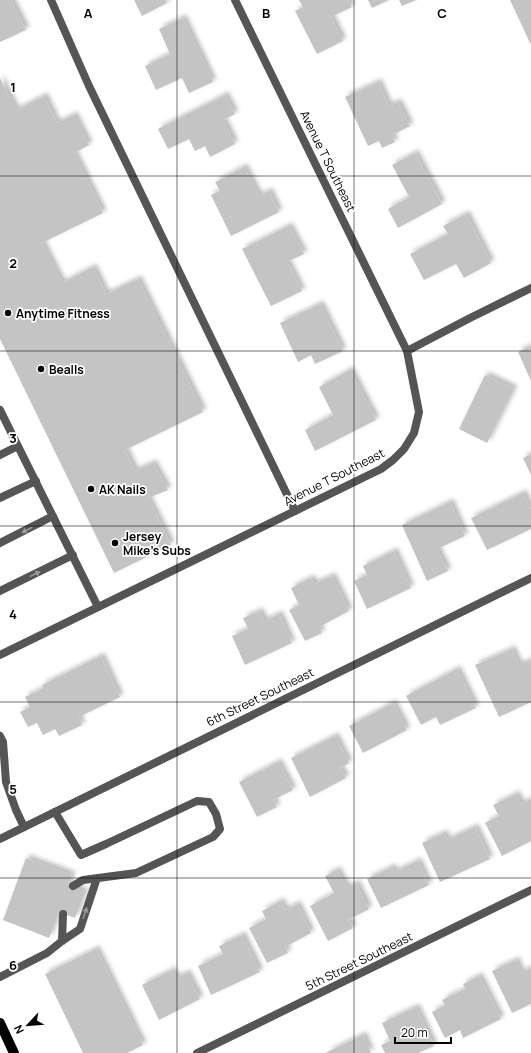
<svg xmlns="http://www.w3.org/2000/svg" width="531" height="1053" font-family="Manrope,sans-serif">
	<defs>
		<filter id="shadow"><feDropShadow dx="3.5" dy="-3.5" stdDeviation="2" flood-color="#0004"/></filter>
	</defs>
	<rect width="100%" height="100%" fill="#fff"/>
	<path fill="#c4c4c4" filter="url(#shadow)" d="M0,0H11L26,30L0,42Z
		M134,0H165L167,3L142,16Z
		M299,0H348L352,7L331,17L343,41L317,54L295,11L303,7Z
		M368,0H389L372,8Z
		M399,0H416L402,6Z
		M510,0H531V43H530Z
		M183,18L213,82L189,93L182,78L156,90L145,66L170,54L159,29Z
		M0,78L16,110L44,96L57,123L74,115L89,145L74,153L103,213L42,243L62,283L93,267L106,294L138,279L203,412L125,450L135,471L153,463L168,490L148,498L171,545L114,573L0,339Z
		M378,82L389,106L398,102L410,126L392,135L395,142L382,148L379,141L368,146L345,97Z
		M225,95L235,114L223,120L235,144L210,157L205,146L195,151L189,139L168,149L158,129Z
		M415,153L442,204L398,228L388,209L409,197L392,165Z
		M244,167L259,196L269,191L279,212L231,236L211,195L220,191L215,182Z
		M466,214L491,263L464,278L456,264L424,280L410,254L448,234L443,226Z
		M289,226L304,254L287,262L302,291L271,306L242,249Z
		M320,304L343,351L315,364L311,355L298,362L280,323Z
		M531,346V381L518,352Z
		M350,370L376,420L315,451L305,430L333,415L319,387Z
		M485,375L514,389L487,443L459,429Z
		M531,454V475L523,458Z
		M523,493L531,510V529L487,550L471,518Z
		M450,502L465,536L437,549L448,571L427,581L402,525Z
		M394,551L411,588L367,609L354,581L367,575L363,566Z
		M332,576L349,611L319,627L322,633L305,641L289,610L299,605L291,588L311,578L314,584Z
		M260,611L264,621L279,614L292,643L245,665L232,636L248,629L243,618Z
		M512,649L519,665L529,661L531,666V702L499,717L475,665Z
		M101,656L120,697L79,717L82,725L59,736L55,729L43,735L37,723L28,727L20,712L30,707L25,697L44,688L42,685Z
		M457,669L476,708L440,725L436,717L421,725L406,696Z
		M393,703L407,730L363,753L349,726Z
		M335,736L349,763L340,768L346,778L310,797L291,758Z
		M278,762L293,790L273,800L277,807L257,817L239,782Z
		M516,794L521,804L531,799V841L502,856L485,823L499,816L493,805Z
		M475,827L490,859L440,882L422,843L444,833L447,840Z
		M26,858L72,875L68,885L85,892L75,918L59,912L49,938L3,920Z
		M418,861L429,885L381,908L367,879L392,867L394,872Z
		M337,870L347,888L356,883L369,909L348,920L353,928L328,941L310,906L334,893L325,876Z
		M281,901L285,910L297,904L311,933L285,947L288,953L267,963L249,928L266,919L262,911Z
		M242,935L260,972L211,995L198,966L223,954L219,946Z
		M96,949L143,1045L127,1053H83L45,974Z
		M516,960L521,973L531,968V1004L512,1013L492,971Z
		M172,970L176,978L187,973L200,999L159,1020L142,985Z
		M479,976L501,1019L463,1038L460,1030L445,1038L432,1012L445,1005L442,1000L465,989L463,984Z
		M416,1007L434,1046L418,1053H385L381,1045L390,1041L382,1023Z
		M363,1035L371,1053H325Z"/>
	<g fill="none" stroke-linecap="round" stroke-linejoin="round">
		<path stroke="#555" stroke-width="8" d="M51,0L89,86L295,511
			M0,410L98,607
			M0,455L18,446
			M0,498L36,481
			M0,543L53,516
			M0,591L73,555
			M0,736L3,742L6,782L16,810L24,827
			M55,812L81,855L106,844L197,801L209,802L216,814L220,829L213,837L136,873L83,880L73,886
			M62,941L63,914
			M0,977L47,953L62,941L80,929L97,878"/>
		<path stroke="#555" stroke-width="8" d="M407,351L470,318L531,288
			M0,655L381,469L393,460L404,449L414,433L419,412L407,351L235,0
			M0,839L531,578
			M197,1053L531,890"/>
		<path stroke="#000" stroke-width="10" d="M0,1023L14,1053"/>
	</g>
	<defs><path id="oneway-solid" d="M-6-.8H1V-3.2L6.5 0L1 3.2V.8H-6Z"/></defs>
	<g fill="#999">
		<use href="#oneway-solid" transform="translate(27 530) rotate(153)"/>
		<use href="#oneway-solid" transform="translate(35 574) rotate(-26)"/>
		<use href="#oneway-solid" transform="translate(85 913) rotate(-71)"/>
	</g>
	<path fill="none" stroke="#000" stroke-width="1" stroke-opacity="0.55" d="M177,0V1053M354,0V1053M0,176H531M0,351H531M0,526H531M0,702H531M0,878H531"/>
	<g fill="#000" stroke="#fff" stroke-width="1.5">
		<circle cx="8" cy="313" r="4"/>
		<circle cx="41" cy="369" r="4"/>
		<circle cx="91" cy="489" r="4"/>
		<circle cx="115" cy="543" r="4"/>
	</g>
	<g text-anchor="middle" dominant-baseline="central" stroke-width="3.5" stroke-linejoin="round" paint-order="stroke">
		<g font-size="12" fill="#000" stroke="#fff">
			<text transform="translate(328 161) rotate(64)">Avenue T Southeast</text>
			<text transform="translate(334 477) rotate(-27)">Avenue T Southeast</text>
			<text transform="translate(260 697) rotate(-26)">6th Street Southeast</text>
			<text transform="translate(359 961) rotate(-26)">5th Street Southeast</text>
		</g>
		<g font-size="12" font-weight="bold" fill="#000" stroke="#fff" text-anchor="start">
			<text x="16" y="313">Anytime Fitness</text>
			<text x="49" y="369">Bealls</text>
			<text x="99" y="489">AK Nails</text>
			<text x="123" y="536">Jersey<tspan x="123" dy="14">Mike's Subs</tspan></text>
		</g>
	</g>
	<g font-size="13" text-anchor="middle" font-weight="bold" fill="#000" stroke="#fff" stroke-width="3.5" stroke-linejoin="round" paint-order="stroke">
		<text x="88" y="18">A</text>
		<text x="266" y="18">B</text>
		<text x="442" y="18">C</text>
		<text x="13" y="92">1</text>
		<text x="13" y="268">2</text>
		<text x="13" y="443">3</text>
		<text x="13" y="619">4</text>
		<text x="13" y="794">5</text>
		<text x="13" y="970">6</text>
	</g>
	<g transform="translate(28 1025) rotate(244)" stroke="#ffffff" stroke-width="3" paint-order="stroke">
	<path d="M0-3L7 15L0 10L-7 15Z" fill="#000000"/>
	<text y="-6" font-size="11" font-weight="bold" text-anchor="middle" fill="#000000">N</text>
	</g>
	<path d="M395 1037v6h56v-6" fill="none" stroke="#000000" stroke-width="2"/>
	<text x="401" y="1037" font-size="12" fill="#000000" stroke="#ffffff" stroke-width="3" paint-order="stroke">20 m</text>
</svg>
